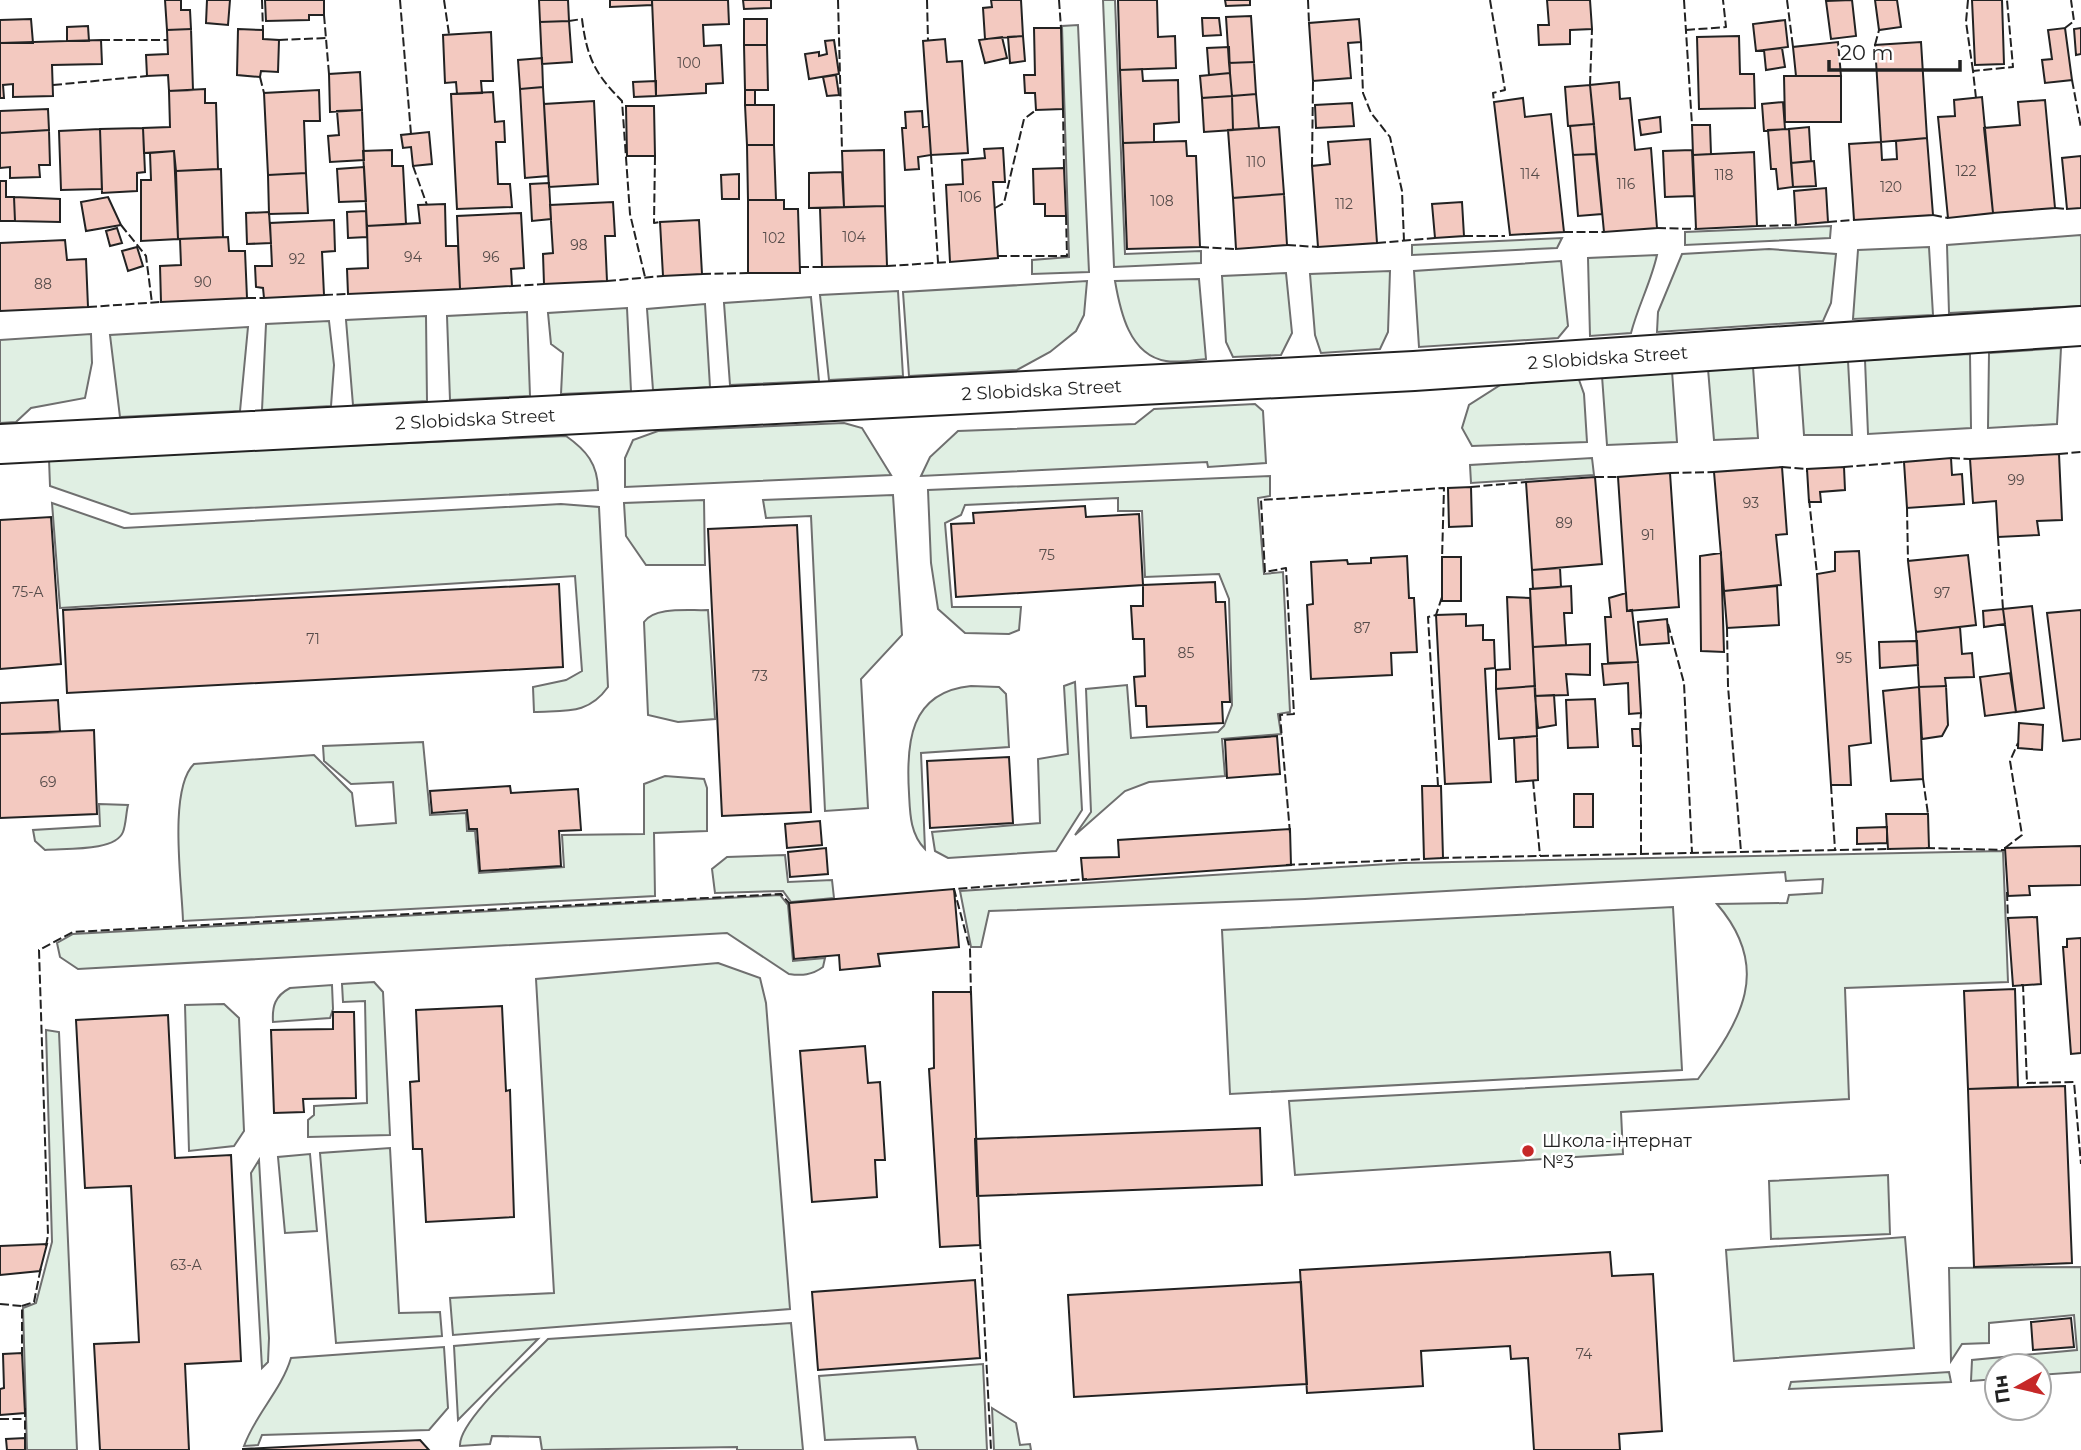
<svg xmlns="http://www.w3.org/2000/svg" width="2081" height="1450" font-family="Montserrat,sans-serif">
	<rect width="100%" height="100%" fill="#fff"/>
	<path fill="#e0efe3" stroke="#6f6f6f" stroke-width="2" d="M1103,0H1115L1125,254L1201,251V263L1114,267Z
		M1078,25L1089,272L1032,274V260L1069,257L1062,26Z
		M1831,226L1830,238L1685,245V232Z
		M2081,235V306L1949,313L1947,245Z
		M1562,238L1557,248L1412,255V245Z
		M1929,247L1933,315L1853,319L1858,250Z
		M1769,249L1836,254L1831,303L1823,321L1657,332L1658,312L1682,254Z
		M1657,255C1651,282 1638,306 1631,333L1590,336L1588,258Z
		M1561,261L1568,326L1558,338L1419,347L1414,271Z
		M1390,271L1388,332L1380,349L1321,353L1315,335L1310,274Z
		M1286,273L1292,333L1281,355L1233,357L1226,342L1222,276Z
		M1199,279L1206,359C1194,360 1179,363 1166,361C1129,355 1120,310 1115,281Z
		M1087,281L1084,315L1076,331L1050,352L1017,370L909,376L903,292Z
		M898,291L903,376L829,380L820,295Z
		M811,297L819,381L730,385L724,303Z
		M705,304L710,387L653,390L647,309Z
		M627,308L631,391L561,394L563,353L551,344L548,313Z
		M527,312L530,396L450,400L447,316Z
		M426,316L427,401L353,405L346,320Z
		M329,321L334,365L331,406L262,410L266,324Z
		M248,327L240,411L120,417L110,335Z
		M91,334L92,363L85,398L31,408L16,422L0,423V340Z
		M2061,348L2057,424L1988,428L1989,353Z
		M1970,354L1971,428L1868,434L1865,360Z
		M1848,361L1852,435H1804L1799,364Z
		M1753,367L1758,438L1714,440L1708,369Z
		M1672,371L1677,442L1607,445L1602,376Z
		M1578,377L1584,394L1587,442L1472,446L1462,428L1469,405L1505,382Z
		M1255,404L1263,411L1266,463L1208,467L1207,462L921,476L930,457L958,431L1135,424L1154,409Z
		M844,423L862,428L891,475L625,487V458L633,440L658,431Z
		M566,436C586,450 598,464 598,490L131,514L50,486L49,459Z
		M1592,458L1594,475L1471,483L1470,465Z
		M1270,476V496L1258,498L1264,574L1283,572L1290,712L1278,714L1281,734L1222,739L1225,776L1149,782L1125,791L1075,835L1091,812L1086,689L1127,685L1131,738L1218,732L1224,726L1232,705L1229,599L1219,574L1145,577L1142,511H1118V498L965,505L961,515L945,523L952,607H1021L1019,630L1009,634L965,633L938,609L931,563L928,490Z
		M893,495L902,635L861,679L868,808L825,811L811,516L766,518L763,500Z
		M704,500L705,565H646L626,536L624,503Z
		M52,503L124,528L561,504L599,507L608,687C588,715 566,710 534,712L533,687L566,680L582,671L575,576L60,608Z
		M708,610L715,719L678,722L648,715L644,622C655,606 690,611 708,610Z
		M1075,682L1082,810L1056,851L948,858L935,851L932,832L1040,823L1038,759L1068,754L1064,686Z
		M971,686L999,687L1006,694L1009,747L921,753L925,849C910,834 910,813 909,793C906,744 909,692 971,686Z
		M423,742L430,815L466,813L467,831H475L479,873L564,867L562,835L644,834V784L665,776L704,779L707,788V831L654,833L655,896L183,921C182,885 168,789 194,764L314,755L352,793L356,826L396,823L393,782L351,784L324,761L323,746Z
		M99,804L128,805C126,813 126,824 123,832C115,852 64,848 45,850L35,841L33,830L100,826Z
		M2003,851L2008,982L1845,988L1849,1099L1621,1112L1623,1154L1295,1175L1289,1101L1698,1079C1741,1020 1773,969 1717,904L1787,903L1789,895L1822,893L1823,879L1786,881L1785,872L1305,899L989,911L981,947H971L960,891L1404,863Z
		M785,855L788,882L832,880L834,898L791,902L783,891L715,893L712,869L727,857Z
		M780,895L788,905L793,961L825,958L823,967C812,975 802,976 789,974L727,933L78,969L60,957L57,943L73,934Z
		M1673,907L1682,1070L1230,1094L1222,930Z
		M718,963L760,978L766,1003L790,1309L453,1335L450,1298L554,1293L536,979Z
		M374,982L383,992L390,1135L308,1137V1120L314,1115V1106L367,1103L365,1001L343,1002L342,984Z
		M332,985L333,1009L330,1018L273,1022C272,1006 275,996 290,988Z
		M224,1004L239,1018L244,1131L234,1146L189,1151L185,1005Z
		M46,1030L59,1032L77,1450H27L23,1308L36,1303L52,1242Z
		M390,1148L399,1313L440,1312L442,1336L336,1343L320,1153Z
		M310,1154L317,1231L285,1233L278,1157Z
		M259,1160L269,1338L268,1362L262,1368L251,1173Z
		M1888,1175L1890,1234L1771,1239L1769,1181Z
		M1905,1237L1914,1348L1734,1361L1726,1250Z
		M2081,1267V1372L2039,1375V1366H1997V1379L1971,1381L1972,1360L2077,1350L2074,1315L1989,1323V1343L1962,1344L1951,1361L1949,1268Z
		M791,1323L803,1450H737V1447L542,1450L540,1437L492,1436L490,1444L460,1446C458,1421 529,1359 548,1339Z
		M538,1339L458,1420L454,1346Z
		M444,1347L448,1408L429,1430L262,1435L258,1445L244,1446C256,1413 281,1391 291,1358Z
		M983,1364L987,1450H918L915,1437L825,1440L819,1376Z
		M1949,1372L1951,1382L1789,1389L1791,1382Z
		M992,1408L1016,1423L1020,1445L1030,1444L1031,1450H994Z"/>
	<path fill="#f3c9c0" stroke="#222" stroke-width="2" d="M165,0H181V10H190L191,29L167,30Z
		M207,0H230L228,25L206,23Z
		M265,0H324V15H309V20L266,21Z
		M539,0H568L569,21L540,22Z
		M610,0H652V5L610,7Z
		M652,0H728L729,24L703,25L704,46L721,45L723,83L706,84V93L656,96Z
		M743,0H771V8L744,9Z
		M991,0H1021L1023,36L985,39L983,8L992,7Z
		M1118,0H1157L1158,37L1175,36L1176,68L1120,70Z
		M1225,0H1250V5L1226,6Z
		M1547,0H1590L1592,29L1570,30V44L1539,45L1538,25H1549Z
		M1852,0L1856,36L1831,39L1826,1Z
		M1875,0H1897L1901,27L1879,30Z
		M1972,0H2002L2004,64L1975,65Z
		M1251,16L1254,62L1229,63L1226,17Z
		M1202,18H1219L1221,35L1203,36Z
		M31,19L33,43H0V20Z
		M744,19H767V45H744Z
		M1359,19L1361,42L1348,43L1351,78L1313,81L1309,23Z
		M1785,20L1788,47L1756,51L1753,24Z
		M569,21L572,62L542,64L540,22Z
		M88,26L89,41H67V27Z
		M1034,28H1061L1063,109L1036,110L1035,93H1025L1024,75H1035Z
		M2065,28L2072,80L2045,83L2042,60L2052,59L2048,30Z
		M2081,28V54L2076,55L2074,29Z
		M191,29L193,90L169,91L168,75L147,76L146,55L168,54L167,30Z
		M238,29L263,30V39L279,40L278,72L261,71L260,77L237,75Z
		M491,32L493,81H481L482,93L457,94L456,82L445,83L443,35Z
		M1023,36L1025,61L1010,63L1008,37Z
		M1739,36L1740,74H1754L1755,108L1699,109L1697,37Z
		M1002,37L1007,58L985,63L979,40Z
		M945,39L947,62L962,61L968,153L931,155L923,41Z
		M101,40L102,64L52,65L53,96L13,97V84L3,85L4,98H0V43Z
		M834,40L839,74L809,79L805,54L819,52V56L827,54L825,41Z
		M1838,42L1841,76H1796L1793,47Z
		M1921,42L1927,138L1881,142L1875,45Z
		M744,45H767L768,90H745Z
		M1229,47L1230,73L1209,75L1207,48Z
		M1782,48L1785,67L1766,70L1764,50Z
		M542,58L543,87L520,89L518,60Z
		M1254,62L1256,94L1232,96L1229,63Z
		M1142,69L1143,81L1178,80L1179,122L1154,124V142L1123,143L1120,70Z
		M360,72L362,110L330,112L329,74Z
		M1230,73L1232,96L1202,98L1200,76Z
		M836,75L839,95L827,96L823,77Z
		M1784,76H1841V122H1785Z
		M656,81V96L634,97L633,82Z
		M1619,82L1620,99L1630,98L1635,150L1651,148L1657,228L1604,232L1590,85Z
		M1590,85L1594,124L1568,126L1565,87Z
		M543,87L548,176L525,178L520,89Z
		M205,89V103H216L218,169L176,171L174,151L144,153L143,128L170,127L169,91Z
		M319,90L320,121H304L306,173L268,175L264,93Z
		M745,90H755V105H745Z
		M493,92L495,122L504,121L505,142H496L498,184H510L512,207L457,209L451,94Z
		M1256,94L1259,128L1233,130L1232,96Z
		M1232,96L1233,130L1204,132L1202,98Z
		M1982,97L1993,213L1948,218L1938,117L1955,116L1954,100Z
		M1523,98L1525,117L1551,114L1564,232L1510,235L1494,102Z
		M2045,100L2055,208L1993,213L1984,128L2020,125L2018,102Z
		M594,101L598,184L549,187L544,104Z
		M1783,102L1785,129L1764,131L1762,104Z
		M1352,103L1354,126L1316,128L1315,105Z
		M745,105H774V145H747Z
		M626,106H654L655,156H627Z
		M48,109L49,130L0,133V111Z
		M362,110L364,160L330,162L328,136L339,135L337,111Z
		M922,111L923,127L929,126L931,155L918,157L919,169L905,170L902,128H906L905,112Z
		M1660,117L1661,132L1641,135L1639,120Z
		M1594,124L1596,154L1573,155L1570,126Z
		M1692,125H1710L1711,154L1693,155Z
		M1279,127L1284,194L1233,198L1228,130Z
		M1809,127L1811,161L1791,163L1789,129Z
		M143,128L145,172L137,173V191L102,193L100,129Z
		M100,129L102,189L61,190L59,131Z
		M1789,129L1793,187L1778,189L1776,169H1771L1768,130Z
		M49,130L50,165H39L40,177L10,178V167L0,168V133Z
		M429,132L432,164L413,166L411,147L403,148L401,135Z
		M1927,138L1933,215L1854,220L1849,144L1881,142L1882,160L1897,159L1896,141Z
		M1370,139L1377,243L1318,247L1312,166L1330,164L1328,142Z
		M1186,141L1187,156H1196L1200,247L1127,249L1123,143Z
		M747,145H774L776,200H748Z
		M1003,148L1005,182H993L998,258L950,262L946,185L963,184L962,160L985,158L984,149Z
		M392,150V166H403L406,224L367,226L363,151Z
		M884,150L885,206L844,207L842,151Z
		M1692,150L1694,196L1665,197L1663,151Z
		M174,151L178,239L141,241V180H151L150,153Z
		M1754,152L1757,226L1696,229L1693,155Z
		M1596,154L1602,214L1578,216L1573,155Z
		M2081,156V208L2067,209L2062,158Z
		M1814,161L1816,186L1793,187L1791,163Z
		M364,167L366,201L339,202L337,169Z
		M1064,168L1066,216H1045V204H1034L1033,169Z
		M221,169L223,237L178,239L176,171Z
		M842,172L844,207L809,208V173Z
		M306,173L308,213L269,214L268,175Z
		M739,174V199H722L721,175Z
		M0,181H6V197H14L15,221H0Z
		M549,183L551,219L532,221L530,184Z
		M1826,188L1828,222L1796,225L1794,191Z
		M1284,194L1287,245L1236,249L1233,198Z
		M14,197L60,199V222L15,221Z
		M108,197L121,225L86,231L81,202Z
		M748,200H784V209H798L800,273H748Z
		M613,202L615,236H605L607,281L544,284L543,254L553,253L550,205Z
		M1462,202L1464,236L1435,238L1432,204Z
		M445,204L446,246H458L460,289L348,294L347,269L368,268L367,226L420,223L418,205Z
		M885,206L887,266L822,267L820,208Z
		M366,211L367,237L348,238L347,212Z
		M269,212L271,243L247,244L246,213Z
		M521,213L524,268L511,269L512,286L460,289L457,216Z
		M334,220L335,251L322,252L324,295L264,298L263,288L256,287L255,266H272L270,223Z
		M699,220L702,274L663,276L660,222Z
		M117,228L122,243L110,246L106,231Z
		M228,237L229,251H245L247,298L161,302L160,266L181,265L180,239Z
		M65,240L67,260L86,259L88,307L0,311V243Z
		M137,247L143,266L128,271L122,251Z
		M2059,454L2062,520L2037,521L2039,535L1998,537L1996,501L1973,503L1970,459Z
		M1951,458L1952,475L1962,474L1964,504L1907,508L1904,462Z
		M1782,467L1787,534L1776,535L1781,585L1724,591L1714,472Z
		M1844,467L1845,490L1820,492L1821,502H1809L1807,469Z
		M1670,473L1679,607L1627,611L1618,477Z
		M1595,477L1602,564L1532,570L1526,482Z
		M1471,487L1472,526L1449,527L1448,488Z
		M1085,506L1086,517L1139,514L1143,585L956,597L951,524L974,523L973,513Z
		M51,517L61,664L0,669V520Z
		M797,525L811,812L722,816L708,529Z
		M1859,551L1871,743L1849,746L1851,785H1831L1817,574L1835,571V552Z
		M1721,553L1724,652L1701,651L1700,556Z
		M1968,555L1976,625L1916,632L1908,561Z
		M1407,556L1409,598H1414L1417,652L1391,653L1392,675L1311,679L1307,605L1313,604L1311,562L1347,560L1348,564L1371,563V558Z
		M1442,557H1461V601H1442Z
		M1560,568L1561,587L1533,589L1532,570Z
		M1215,582L1216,602H1225L1230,702H1222L1223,723L1147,727L1146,706H1136L1134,677L1145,676L1144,639H1133L1131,606H1143V585Z
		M559,584L563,667L67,693L63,610Z
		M1571,586L1572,613H1564L1566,645L1533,647L1530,589Z
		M1777,586L1779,625L1727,628L1724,591Z
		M1626,593L1627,611L1632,610L1638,662L1608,663L1605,617H1611L1609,598Z
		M1507,597L1530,598L1535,686L1496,689V670L1510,669Z
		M2032,606L2044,708L2016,712L2003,609Z
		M2003,609L2005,624L1984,627L1983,611Z
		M2081,610V739L2063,741L2047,613Z
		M1466,614V626L1483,625V640H1494L1495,668L1485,669L1491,782L1445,784L1436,615Z
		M1667,619L1669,643L1640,645L1638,622Z
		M1960,627L1962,654L1972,653L1974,677L1945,678L1946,686L1919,687L1916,632Z
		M1917,641L1918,665L1880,668L1879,642Z
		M1590,644V675L1566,674L1568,695L1535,696L1533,647Z
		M1638,662L1641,713L1629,714L1628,683L1604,685L1602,664Z
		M2010,673L2016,712L1985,716L1980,677Z
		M1535,686L1537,736L1499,739L1496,689Z
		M1946,686L1948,725L1942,736L1922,739L1919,687Z
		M1919,687L1923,779L1891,781L1883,691Z
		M1554,695L1556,725L1538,728L1535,696Z
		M1595,699L1598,747L1568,748L1566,700Z
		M58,700L60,732L0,734V703Z
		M2019,723L2043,725L2042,750L2018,748Z
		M1632,729H1640L1641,746H1633Z
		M94,730L97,814L0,818V734Z
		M1277,736L1280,774L1227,778L1225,740Z
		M1537,736L1538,780L1516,782L1514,738Z
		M1009,757L1013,823L930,828L927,761Z
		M510,786L511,793L578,789L581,830L559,831L561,866L480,871L477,829H469L467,810L432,813L430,791Z
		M1422,786H1441L1443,858L1424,859Z
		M1574,794H1593V827H1574Z
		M1886,814H1928L1929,848L1888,849Z
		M820,821L822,845L787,848L785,824Z
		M1887,827V843L1857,844V828Z
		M1290,829L1291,865L1083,880L1081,858L1119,857L1118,840Z
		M2081,846V885L2029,886L2030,895L2008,896L2005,848Z
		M826,848L828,874L790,877L788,852Z
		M954,889L959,947L878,954L880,966L840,970L839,955L794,959L789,903Z
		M2037,917L2041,984L2013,986L2008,918Z
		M2081,938V1053L2071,1054L2063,947H2067V939Z
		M2015,989L2018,1087L1968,1089L1964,991Z
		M933,992H971L980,1245L940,1247L929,1069L934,1068Z
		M502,1006L506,1091L510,1090L514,1217L426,1222L422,1149H413L410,1082L419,1081L416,1010Z
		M333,1012H354L356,1098L303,1099L304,1112L274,1113L271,1030L333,1029Z
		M168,1015L175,1158L231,1155L241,1361L185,1364L189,1450H100L94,1344L139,1342L131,1186L85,1188L76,1020Z
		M865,1046L868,1083L880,1082L885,1160H875L877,1197L812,1202L800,1051Z
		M2065,1086L2072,1263L1974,1267L1968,1089Z
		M1260,1128L1262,1185L977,1196L975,1139Z
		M47,1244L40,1271L0,1275V1246Z
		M1610,1252L1612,1276L1653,1274L1662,1431L1619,1434L1620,1450H1534L1528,1358L1511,1359L1510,1346L1421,1351L1423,1386L1307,1393L1300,1270Z
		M975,1280L980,1358L818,1370L812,1292Z
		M1301,1282L1307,1384L1074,1397L1068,1295Z
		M2071,1318L2074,1347L2033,1350L2031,1322Z
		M22,1353L25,1413L0,1415V1389L4,1388L3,1354Z
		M25,1438V1450H7L6,1439Z
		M420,1440L429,1450H243V1449Z"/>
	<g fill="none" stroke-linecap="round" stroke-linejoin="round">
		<g stroke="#222" stroke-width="42">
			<g id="minor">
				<path id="s1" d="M0,444L1414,371L2081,326"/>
			</g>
		</g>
		<use href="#minor" stroke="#fff" stroke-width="38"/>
		<path stroke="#222" stroke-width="2" stroke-dasharray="9 3.5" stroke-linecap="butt" d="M262,0L263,30
			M400,0L411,134
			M444,0L449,34
			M838,0L842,151
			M927,0L928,41
			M1059,0L1061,28
			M1308,0L1309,23
			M1490,0L1505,90L1493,93L1494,102
			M1684,0L1692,125
			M1787,0L1793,47
			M1968,0L1966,22L1973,71
			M324,15L329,74
			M569,21L582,19C587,58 595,74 622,101L630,214L645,277
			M2065,28L2074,21L2071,0
			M1686,30L1726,27L1723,0
			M101,40H167
			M279,40L326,38
			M1361,42L1363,93L1371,113L1390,137L1402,191L1404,241
			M1875,45L1879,30
			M260,77L264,93
			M2072,80L2081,128
			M53,85L147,76
			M1590,85L1592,29
			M1976,98L1973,71L2013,67L2007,0
			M1063,109L1064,168
			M931,155L938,262
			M655,156L654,223L660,222
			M413,166L427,205
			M1312,166L1313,81
			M995,208L1004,203L1024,119L1036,110
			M2055,208L2067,209
			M1933,215L1948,218
			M1828,222L1854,220
			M121,225L146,256L152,303
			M1757,226L1796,225
			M1657,228L1696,229
			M1564,232H1604
			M1464,236H1505
			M1377,243L1435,238
			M1287,245L1318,247
			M1200,247L1236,249
			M998,256H1067L1066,216
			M887,266L950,262
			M800,267H822
			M702,274L748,273
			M607,281L663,276
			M512,286L544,284
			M324,295L348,294
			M247,298H264
			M88,307L161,302
			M2059,454L2081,452
			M1951,458L1970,459
			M1782,467L1807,469V472
			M1844,467L1904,462
			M1670,473L1714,472
			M1595,477H1618
			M1471,487L1526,482
			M1809,499L1817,574
			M1907,508L1908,561
			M1998,537L2003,609
			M1668,624L1684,683L1692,853
			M1727,628L1728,686L1741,852
			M1640,731L1641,713
			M1923,779L1928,814
			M1533,780L1540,856
			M1831,785L1835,850
			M1438,786L1428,617L1436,615L1442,597
			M1290,833L1280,715L1294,714L1286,568L1265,572L1261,500L1444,488L1442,559
			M1926,848L2005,850
			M2005,848L2022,835L2010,761L2018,743
			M1641,854V742
			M1440,858L1891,849
			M1286,865L1426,859
			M2007,892L2008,920
			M2021,985H2023L2027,1083L2074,1082L2081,1164
			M971,995L970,949L954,889L1087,879
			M980,1240L991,1450
			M46,1246L48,1235L39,950L73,932L781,894L789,903
			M0,1304L22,1306
			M22,1356V1306L34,1302L41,1267
			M25,1408V1443
			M0,1419H25"/>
	</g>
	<circle fill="#c62828" stroke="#fff" stroke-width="2.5" cx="1528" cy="1151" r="7"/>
	<g text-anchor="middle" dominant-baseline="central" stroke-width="5" stroke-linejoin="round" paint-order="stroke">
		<g font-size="14" fill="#564c4a">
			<text x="689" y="63">100</text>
			<text x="1256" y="162">110</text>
			<text x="1966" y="171">122</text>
			<text x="1530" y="174">114</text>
			<text x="1724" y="175">118</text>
			<text x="1626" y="184">116</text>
			<text x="1891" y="187">120</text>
			<text x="970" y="197">106</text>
			<text x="1162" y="201">108</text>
			<text x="1344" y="204">112</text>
			<text x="854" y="237">104</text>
			<text x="774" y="238">102</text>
			<text x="579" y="245">98</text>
			<text x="413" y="257">94</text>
			<text x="491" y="257">96</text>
			<text x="297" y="259">92</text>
			<text x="203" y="282">90</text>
			<text x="43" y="284">88</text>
			<text x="2016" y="480">99</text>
			<text x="1751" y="503">93</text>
			<text x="1564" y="523">89</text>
			<text x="1648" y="535">91</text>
			<text x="1047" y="555">75</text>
			<text x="28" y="592">75-А</text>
			<text x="1942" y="593">97</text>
			<text x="1362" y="628">87</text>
			<text x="313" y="639">71</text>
			<text x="1186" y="653">85</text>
			<text x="1844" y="658">95</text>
			<text x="760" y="676">73</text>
			<text x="48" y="782">69</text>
			<text x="186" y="1265">63-А</text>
			<text x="1584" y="1354">74</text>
		</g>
		<g font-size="18" fill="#222" stroke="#fff">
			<text stroke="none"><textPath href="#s1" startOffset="1610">2 Slobidska Street</textPath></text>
			<text stroke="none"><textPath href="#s1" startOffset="1043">2 Slobidska Street</textPath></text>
			<text stroke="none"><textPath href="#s1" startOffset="476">2 Slobidska Street</textPath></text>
		</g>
		<g font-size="18" fill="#222" stroke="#fff" text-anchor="start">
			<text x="1542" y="1141">Школа-інтернат<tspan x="1542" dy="21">№3</tspan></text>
		</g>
	</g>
	<g transform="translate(2018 1387) rotate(262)"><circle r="33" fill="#ffffff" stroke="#a7a7a7" stroke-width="2"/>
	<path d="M0-5L12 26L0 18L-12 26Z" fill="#c62828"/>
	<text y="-10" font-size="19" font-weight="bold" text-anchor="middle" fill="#222222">Пн</text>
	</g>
	<path d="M1829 60v10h131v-10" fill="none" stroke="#222222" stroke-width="3.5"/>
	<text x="1840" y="60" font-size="21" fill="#222222" stroke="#ffffff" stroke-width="5" paint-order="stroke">20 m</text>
</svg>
